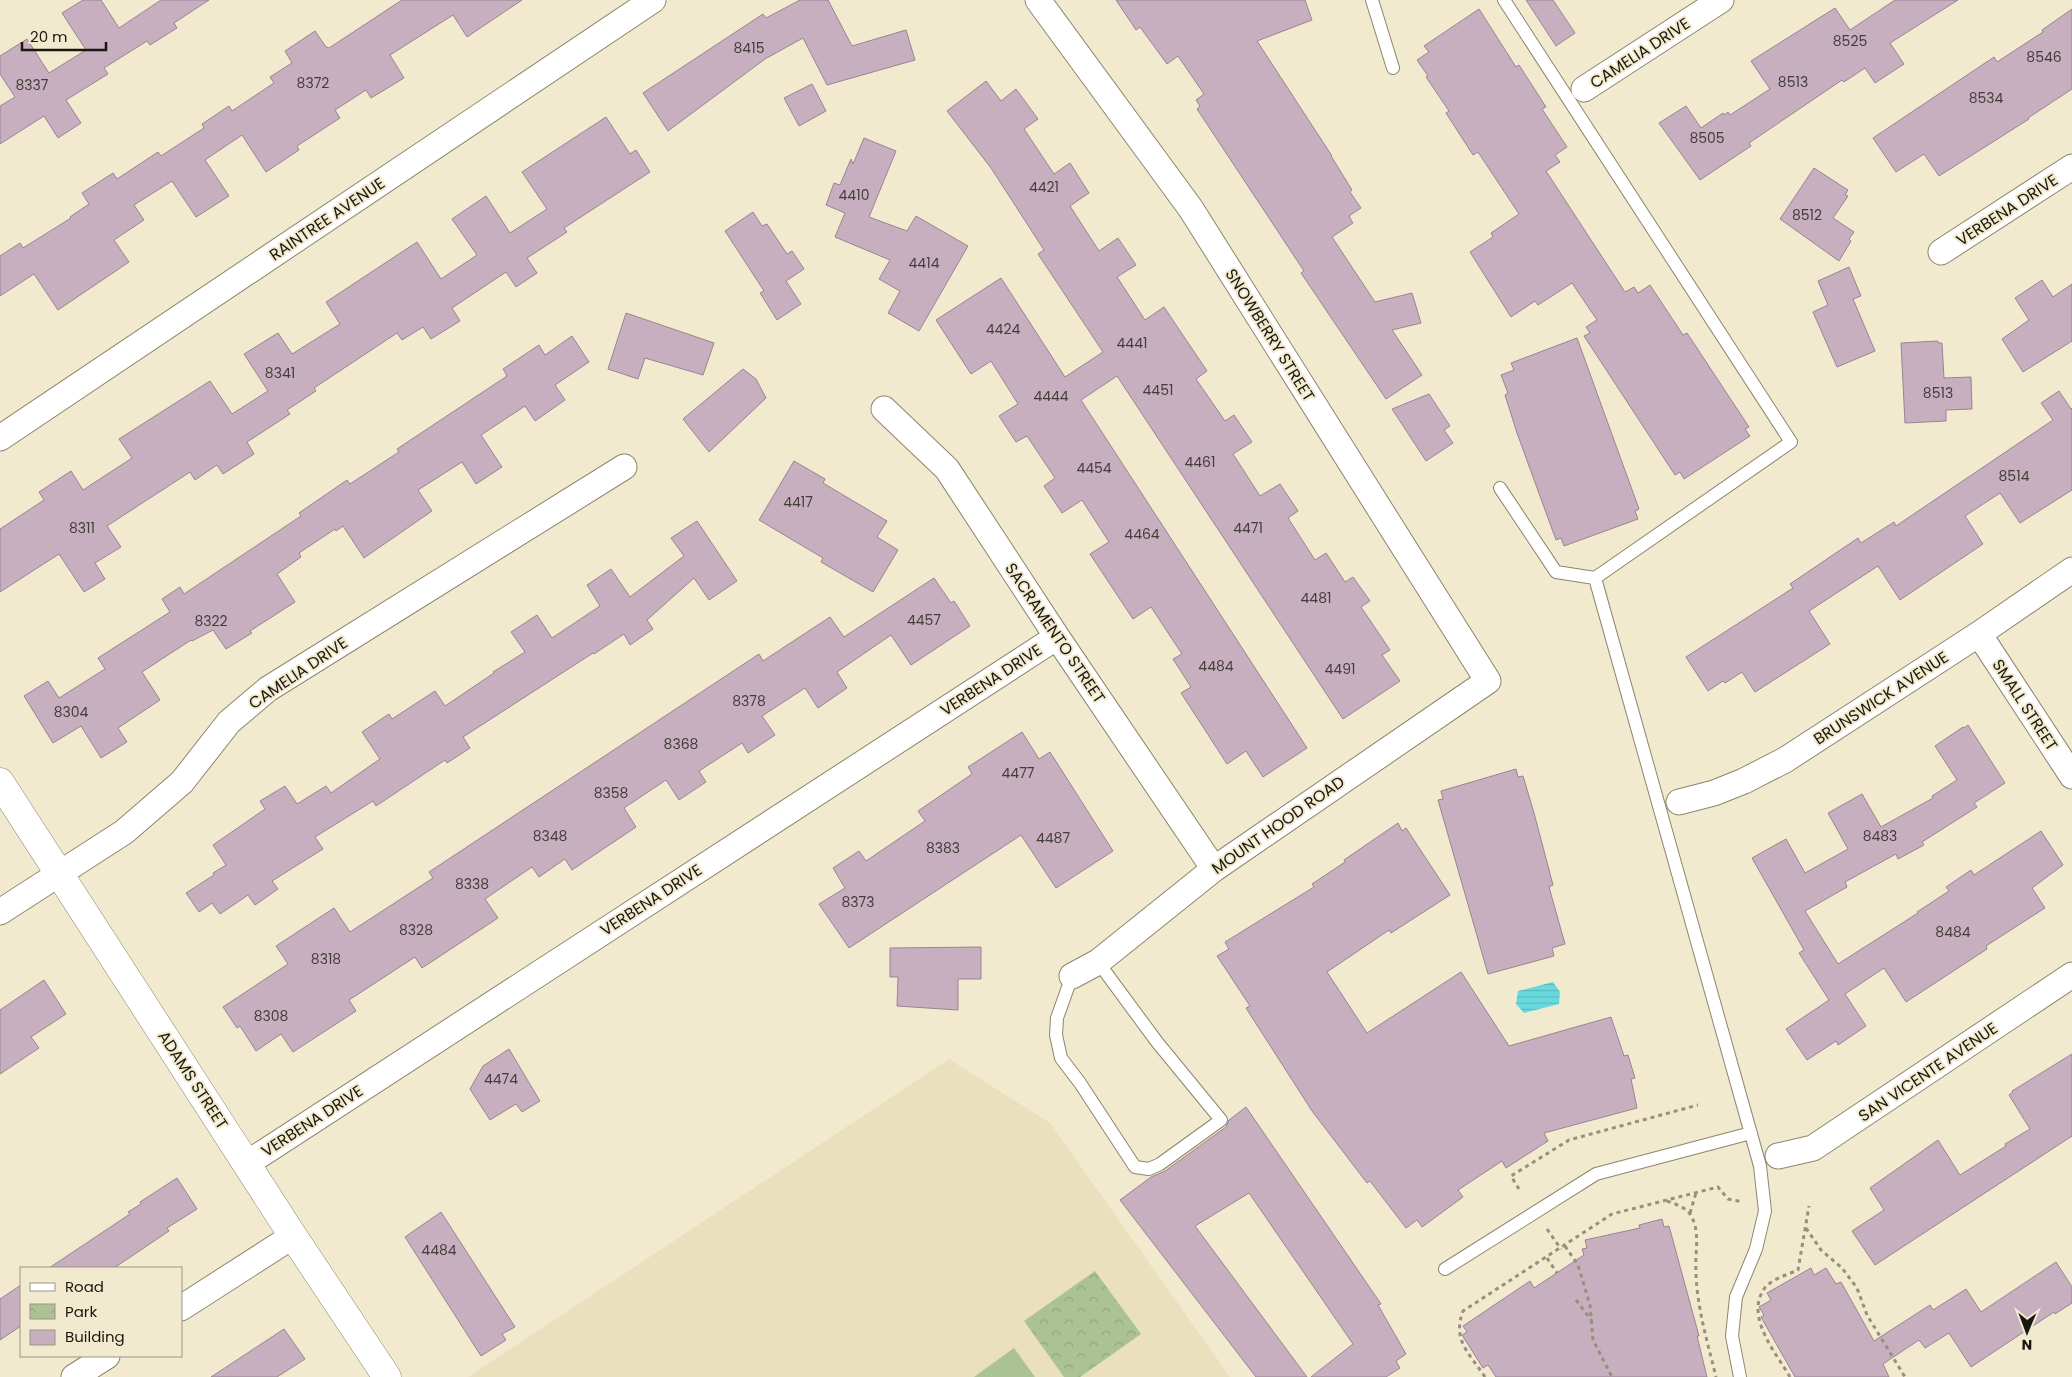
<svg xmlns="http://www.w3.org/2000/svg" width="2072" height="1377" font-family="Poppins,sans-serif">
	<defs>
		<pattern id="park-crowns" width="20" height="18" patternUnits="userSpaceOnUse" patternTransform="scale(1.25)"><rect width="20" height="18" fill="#abc294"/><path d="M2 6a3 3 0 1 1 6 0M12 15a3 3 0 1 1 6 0" fill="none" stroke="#93a67e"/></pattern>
		<pattern id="water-rules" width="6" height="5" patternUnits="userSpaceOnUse" patternTransform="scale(1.25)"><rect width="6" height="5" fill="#68dadf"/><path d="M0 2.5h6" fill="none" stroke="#5ababe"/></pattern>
	</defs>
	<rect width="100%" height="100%" fill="#f2eacf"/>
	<path fill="#eae0bd" d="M949,1059L1050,1123L1230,1377H468Z"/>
	<path fill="url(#park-crowns)" d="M1095,1271L1141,1334L1080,1377H1064L1024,1321Z"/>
	<path fill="#abc294" d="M1014,1348L1035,1377H974Z"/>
	<path fill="url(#water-rules)" d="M1553,982L1560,992L1559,1004L1524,1013L1516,1004L1518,991Z"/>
	<path fill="#c7afc0" stroke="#9a8393" d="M83,0H101L119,28L161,0H209L174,23L177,28L150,45L147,41L104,68L108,74L66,100L81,123L58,138L44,116L0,144V106L15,97L0,74V56L27,39L49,73L86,50L62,13Z
		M402,0H522L467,37L453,15L390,55L404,78L371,98L366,90L335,110L340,118L297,146L299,150L266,172L242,135L205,160L229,196L196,217L172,181L134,205L144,220L114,240L129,262L58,310L34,274L0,296V256L20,243L23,248L71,218L70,217L89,204L82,193L113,173L117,179L158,152L161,156L204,128L202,124L229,106L232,111L274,83L270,77L292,63L285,51L315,31L326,47L329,48Z
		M800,0H828L852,46L906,30L915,60L827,85L803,38L765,59L668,131L643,93L763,14L766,18Z
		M1116,0H1305L1312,20L1257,41L1332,156H1331L1352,190L1350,192L1361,208L1349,216L1353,223L1332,237L1375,302L1412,293L1421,323L1392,330L1422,375L1386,399L1301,273L1304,271L1197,109L1200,106L1196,100L1204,94L1178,56L1167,64L1140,27L1136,30Z
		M1526,0H1553L1575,33L1556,46Z
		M1895,0H1958L1890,43L1904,64L1875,83L1865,68L1844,82L1842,80L1749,143L1751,146L1700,180L1659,123L1686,106L1701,128L1723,113L1724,115L1728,112L1730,115L1770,89L1751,61L1835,8L1850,30Z
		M1479,9L1516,67L1519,65L1546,107L1542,109L1567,147L1555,155L1560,162L1546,171L1625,292L1634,287L1638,293L1650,285L1683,335L1687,333L1749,427L1745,429L1750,436L1684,479L1680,472L1675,475L1584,336L1590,333L1586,327L1597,320L1572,283L1538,305L1535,301L1511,317L1470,252L1493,237L1491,233L1519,214L1478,152L1473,155L1446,113L1449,111L1426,77L1428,76L1417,60L1429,52L1424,46Z
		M2072,9V89L2028,118L2029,119L1939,176L1924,154L1896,172L1873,138L1994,57L1997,62L2043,32L2042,30Z
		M986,81L1001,101L1016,89L1038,119L1024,129L1054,174L1070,163L1089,193L1070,206L1099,251L1118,238L1136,265L1117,277L1145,320L1164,307L1207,371L1196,379L1225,421L1234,415L1252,442L1233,454L1260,496L1280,484L1298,511L1288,518L1315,560L1326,553L1345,582L1353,577L1370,601L1361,607L1390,650L1382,655L1400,681L1343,719L1117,376L1081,400L1307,748L1263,777L1246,751L1227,764L1181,693L1191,687L1173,659L1182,654L1151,607L1133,619L1090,554L1109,542L1082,500L1062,513L1044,486L1055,478L1027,436L1016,442L999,416L1018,404L991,361L971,374L936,320L1001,278L1065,377L1103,352L1038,254L1044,250L991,168L947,111Z
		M812,84L826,111L799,126L784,98Z
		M606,117L630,154L636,150L650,172L564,228L567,232L527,258L537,273L516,287L506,272L452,308L460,321L431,339L423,327L402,340L397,333L314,388L316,391L287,410L290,414L247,442L254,454L223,474L217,465L195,480L190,472L107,526L121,547L95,563L105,579L84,592L59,554L0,592V529L44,500L39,492L71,471L83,490L132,458L119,439L210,381L232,414L268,391L244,354L278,333L292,354L340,324L326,302L417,242L441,279L477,255L452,219L486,196L510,233L547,209L522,172Z
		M864,138L896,151L869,217L907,231L916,216L968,246L919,331L888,313L900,291L879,279L890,260L835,237L845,213L826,205L834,183L840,185L851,159L853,164Z
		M1814,168L1848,190L1845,195L1848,196L1833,218L1854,232L1849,239L1851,241L1839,261L1780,219Z
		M753,212L762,226L767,224L787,254L792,251L804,269L786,281L801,304L777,320L760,293L764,291L725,231Z
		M1849,267L1861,296L1853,299L1875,351L1837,367L1813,312L1828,305L1818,281Z
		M2042,280L2053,297L2072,284V341L2023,372L2002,339L2029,320L2015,298Z
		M626,313L714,343L703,375L645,358L638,379L608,369Z
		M572,336L589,362L555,385L565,400L535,421L525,406L481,435L502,467L476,484L462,462L418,490L432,511L364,558L343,526L336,531L335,529L299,553L301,557L277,574L295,602L250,631L252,633L226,649L213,630L192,641L191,640L142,672L160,700L118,728L127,742L101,758L81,726L53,743L24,696L48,681L59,698L105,669L98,658L170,612L162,599L180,587L184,594L301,516L299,513L347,480L350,484L399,452L397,449L507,376L503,369L539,345L545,355Z
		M1577,338L1639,509L1635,511L1638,519L1564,546L1561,538L1556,540L1517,433L1505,395L1508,393L1501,375L1514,370L1511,363Z
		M1938,341V343H1942L1944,378L1971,377L1972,409L1946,410V421L1905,423L1901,343Z
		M743,369L756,379L766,398L709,452L683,419Z
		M2059,391L2071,409L2072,408V490L2020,523L2000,493L1965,516L1983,544L1900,600L1878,566L1809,611L1830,644L1755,692L1742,672L1725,683L1723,681L1708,691L1686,657L1793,588L1790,584L1858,538L1861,543L1894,522L1896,526L2053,420L2041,403Z
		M1429,394L1450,426L1444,430L1453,443L1426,461L1392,409Z
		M794,461L825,479L823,483L887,521L877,537L898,550L873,592L821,562L823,558L759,520Z
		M697,521L737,581L709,600L694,578L647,620L653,629L630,645L624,634L594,654L593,653L463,737L470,748L447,763L445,760L376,806L373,801L315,837L323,849L272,881L278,889L255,905L248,895L220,914L212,903L199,912L186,893L214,875L213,873L226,865L213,845L265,809L260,801L285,786L297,804L326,786L331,793L380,759L362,732L389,714L392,719L435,691L445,706L494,673L493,672L525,652L511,632L537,615L552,638L600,606L587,585L611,569L630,597L684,556L671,538Z
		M934,578L951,603L954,601L970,626L911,665L891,635L837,672L847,688L818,708L805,688L762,716L775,735L748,753L742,743L699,771L706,782L679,800L666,780L624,808L636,827L572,870L565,859L539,877L532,867L485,899L498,918L422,968L415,957L349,1000L356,1011L293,1052L281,1034L256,1051L240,1026L237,1028L223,1007L288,964L276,946L334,908L350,932L433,878L429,872L759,654L763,661L830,617L844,637Z
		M1968,725L2005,783L1974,803L1977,807L1922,842L1924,845L1898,859L1896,854L1845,882L1847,887L1805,911L1838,964L1918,913L1917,912L1949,891L1946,887L1971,870L1974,875L2041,831L2063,865L2032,888L2045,908L1986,946L1987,949L1906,1002L1884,968L1845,994L1866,1026L1838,1045L1836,1041L1807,1060L1786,1029L1829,1000L1799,953L1804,950L1752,858L1786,839L1805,873L1848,849L1828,813L1862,794L1881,827L1933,798L1932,796L1957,780L1935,746L1963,727L1964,728Z
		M1022,732L1039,759L1050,752L1113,851L1056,888L1021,835L849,948L819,904L845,888L833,868L859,851L866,861L925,821L918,811L972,774L968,767Z
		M1516,769L1518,777L1523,776L1534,813L1553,885L1549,887L1565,944L1552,948L1554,956L1488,974L1438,800L1443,799L1441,791Z
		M1398,823L1402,831L1406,828L1450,895L1391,933L1389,930L1327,972L1367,1033L1461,972L1509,1046L1611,1017L1624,1056L1628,1055L1635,1078L1631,1079L1637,1108L1544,1133L1548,1141L1506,1168L1502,1161L1458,1190L1463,1197L1422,1227L1417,1220L1406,1228L1370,1181L1367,1183L1312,1111L1246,1008L1250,1006L1217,956L1229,949L1225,942L1314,887L1312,884L1345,862L1344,860Z
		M981,947V979H958V1010L897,1006L898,977H890V948Z
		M44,980L66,1014L31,1037L39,1048L0,1074V1010Z
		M509,1049L540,1101L522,1112L516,1104L490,1120L470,1089L483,1066Z
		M2072,1054V1136L1875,1265L1852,1231L1884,1210L1870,1188L1938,1140L1960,1175L2006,1146L2005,1144L2030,1129L2009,1095L2013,1092L2012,1091Z
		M1246,1107L1381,1304L1378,1305L1406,1354L1396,1361L1400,1368L1386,1377H1311L1353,1344L1249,1193L1195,1226L1307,1377H1256L1120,1200L1151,1177L1165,1171L1226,1127L1229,1120Z
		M177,1178L197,1209L167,1228L169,1231L114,1268H49L130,1214L128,1212L141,1204L140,1202Z
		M441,1212L515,1327L502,1334L506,1340L481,1356L405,1237Z
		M1662,1219L1664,1227L1669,1226L1699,1336H1697L1707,1377H1496L1488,1365L1483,1368L1462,1335L1467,1332L1463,1326L1530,1281L1534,1288L1584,1255L1582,1249L1587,1248L1585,1240L1640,1228L1639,1225Z
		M2056,1262L2072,1287V1303L2055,1314L2054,1312L1971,1367L1949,1333L1925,1348L1919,1340L1883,1364L1889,1377H1795L1761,1317L1764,1315L1759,1307L1771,1300L1767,1293L1811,1268L1814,1275L1826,1268L1836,1284L1841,1282L1874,1341L1930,1305L1933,1310L1966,1289L1981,1312Z
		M21,1285V1326L0,1340V1299Z
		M284,1329L305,1359L277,1377H211Z"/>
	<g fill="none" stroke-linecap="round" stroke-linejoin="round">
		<g stroke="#8d856c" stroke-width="14">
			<path id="service" d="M1372,0L1393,68
				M1504,0L1791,442L1595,578L1760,1166L1765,1211L1756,1249L1736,1297L1732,1336L1740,1377
				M1500,488L1556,572L1595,578
				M1072,976L1057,1018L1056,1035L1061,1058L1080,1083L1135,1167L1149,1169L1160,1164L1221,1120L1157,1042L1098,962
				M1445,1269L1596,1174L1751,1133"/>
		</g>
		<g stroke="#8d856c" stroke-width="27">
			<path id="minor" d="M1038,0L1191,209L1488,681L1214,869L1098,962L1072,976
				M1584,89L1721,0
				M1941,252L2072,167
				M884,409L947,469L1057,637L1214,869
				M0,438L653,0
				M1979,634L2072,776
				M1679,802L1714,793L1744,781L1785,760L1979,634L2072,570
				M0,912L124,832L182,782L229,722L268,689L624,467
				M1778,1156L1813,1148L2072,975
				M246,1164L1057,637
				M181,1308L293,1236
				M74,1377L107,1356"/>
		</g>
		<g stroke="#8d856c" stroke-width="29">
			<path id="secondary" d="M0,782L293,1236L387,1377"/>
		</g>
		<path stroke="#96907d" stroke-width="3" stroke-dasharray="4 4" stroke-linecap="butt" d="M1519,1189L1511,1176L1569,1140L1698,1105
			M1667,1201C1675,1204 1685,1207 1690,1214C1698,1226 1697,1242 1696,1256C1694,1298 1706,1336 1716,1377
			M1690,1213L1696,1193
			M1806,1228L1821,1250L1842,1268L1857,1288L1867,1315L1905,1377
			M1547,1229L1561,1249
			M1565,1246L1578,1265L1590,1305L1593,1340L1612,1377
			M1547,1258L1557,1273
			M1576,1300L1592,1321
			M1485,1377C1469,1353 1452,1340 1463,1311L1612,1214L1718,1187L1728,1199L1743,1202
			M1790,1377C1776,1353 1745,1317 1764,1289C1771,1279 1787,1275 1798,1270L1809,1206"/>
		<use href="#service" stroke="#fff" stroke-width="12"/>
		<use href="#minor" stroke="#fff" stroke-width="25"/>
		<use href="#secondary" stroke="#fff" stroke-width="28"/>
	</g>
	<g text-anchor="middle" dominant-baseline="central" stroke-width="4" stroke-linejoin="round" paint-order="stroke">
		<g font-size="14" fill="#453d3a">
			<text x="1850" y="41">8525</text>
			<text x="749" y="48">8415</text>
			<text x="2044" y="57">8546</text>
			<text x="1793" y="82">8513</text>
			<text x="313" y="83">8372</text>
			<text x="32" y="85">8337</text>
			<text x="1986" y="98">8534</text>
			<text x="1707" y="138">8505</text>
			<text x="1044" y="187">4421</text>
			<text x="854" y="195">4410</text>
			<text x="1807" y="215">8512</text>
			<text x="924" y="263">4414</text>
			<text x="1003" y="329">4424</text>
			<text x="1132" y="343">4441</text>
			<text x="280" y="373">8341</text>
			<text x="1158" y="390">4451</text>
			<text x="1938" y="393">8513</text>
			<text x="1051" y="396">4444</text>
			<text x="1200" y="462">4461</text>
			<text x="1094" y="468">4454</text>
			<text x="2014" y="476">8514</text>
			<text x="798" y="502">4417</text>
			<text x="82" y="528">8311</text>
			<text x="1248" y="528">4471</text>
			<text x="1142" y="534">4464</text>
			<text x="1316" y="598">4481</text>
			<text x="924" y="620">4457</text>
			<text x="211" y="621">8322</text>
			<text x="1216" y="666">4484</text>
			<text x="1340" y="669">4491</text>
			<text x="749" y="701">8378</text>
			<text x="71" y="712">8304</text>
			<text x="681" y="744">8368</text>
			<text x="1018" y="773">4477</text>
			<text x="611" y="793">8358</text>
			<text x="550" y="836">8348</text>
			<text x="1880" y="836">8483</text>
			<text x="1053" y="838">4487</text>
			<text x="943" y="848">8383</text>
			<text x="472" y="884">8338</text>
			<text x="858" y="902">8373</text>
			<text x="416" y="930">8328</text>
			<text x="1953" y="932">8484</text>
			<text x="326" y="959">8318</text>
			<text x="271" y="1016">8308</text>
			<text x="501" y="1079">4474</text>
			<text x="439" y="1250">4484</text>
		</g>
		<g font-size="16" fill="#1a170e" stroke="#f2eacf">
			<text transform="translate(1640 53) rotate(-33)">CAMELIA DRIVE</text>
			<text transform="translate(2007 210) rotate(-33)">VERBENA DRIVE</text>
			<text transform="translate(327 219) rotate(-34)">RAINTREE AVENUE</text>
			<text transform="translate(1270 335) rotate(58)">SNOWBERRY STREET</text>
			<text transform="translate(1055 633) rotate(56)">SACRAMENTO STREET</text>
			<text transform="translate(298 673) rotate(-34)">CAMELIA DRIVE</text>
			<text transform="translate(991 680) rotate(-33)">VERBENA DRIVE</text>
			<text transform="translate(1881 698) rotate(-33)">BRUNSWICK AVENUE</text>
			<text transform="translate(2025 705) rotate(57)">SMALL STREET</text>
			<text transform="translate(1278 825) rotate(-35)">MOUNT HOOD ROAD</text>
			<text transform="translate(651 900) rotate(-33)">VERBENA DRIVE</text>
			<text transform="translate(1928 1072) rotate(-34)">SAN VICENTE AVENUE</text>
			<text transform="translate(193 1080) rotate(57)">ADAMS STREET</text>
			<text transform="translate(312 1121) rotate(-33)">VERBENA DRIVE</text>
		</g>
	</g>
	<rect x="20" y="1267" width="162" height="90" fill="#f2eacf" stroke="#9c9682"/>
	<rect x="30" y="1283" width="25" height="8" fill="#ffffff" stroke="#9c9682"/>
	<text x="65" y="1292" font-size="15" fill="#1a170e">Road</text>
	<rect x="30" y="1304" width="25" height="15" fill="url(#park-crowns)" stroke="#9c9682"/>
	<text x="65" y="1317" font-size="15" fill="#1a170e">Park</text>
	<rect x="30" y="1330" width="25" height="15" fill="#c7afc0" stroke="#9c9682"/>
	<text x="65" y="1342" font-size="15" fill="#1a170e">Building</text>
	<g transform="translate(2027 1332) rotate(181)" stroke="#f2eacf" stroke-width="4" paint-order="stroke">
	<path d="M0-4L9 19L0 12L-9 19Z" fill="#1a170e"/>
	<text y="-8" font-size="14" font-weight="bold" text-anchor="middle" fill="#1a170e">N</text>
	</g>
	<path d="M22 42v8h84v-8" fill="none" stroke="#1a170e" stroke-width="2.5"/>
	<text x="30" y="42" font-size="15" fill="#1a170e" stroke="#f2eacf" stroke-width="4" paint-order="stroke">20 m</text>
</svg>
